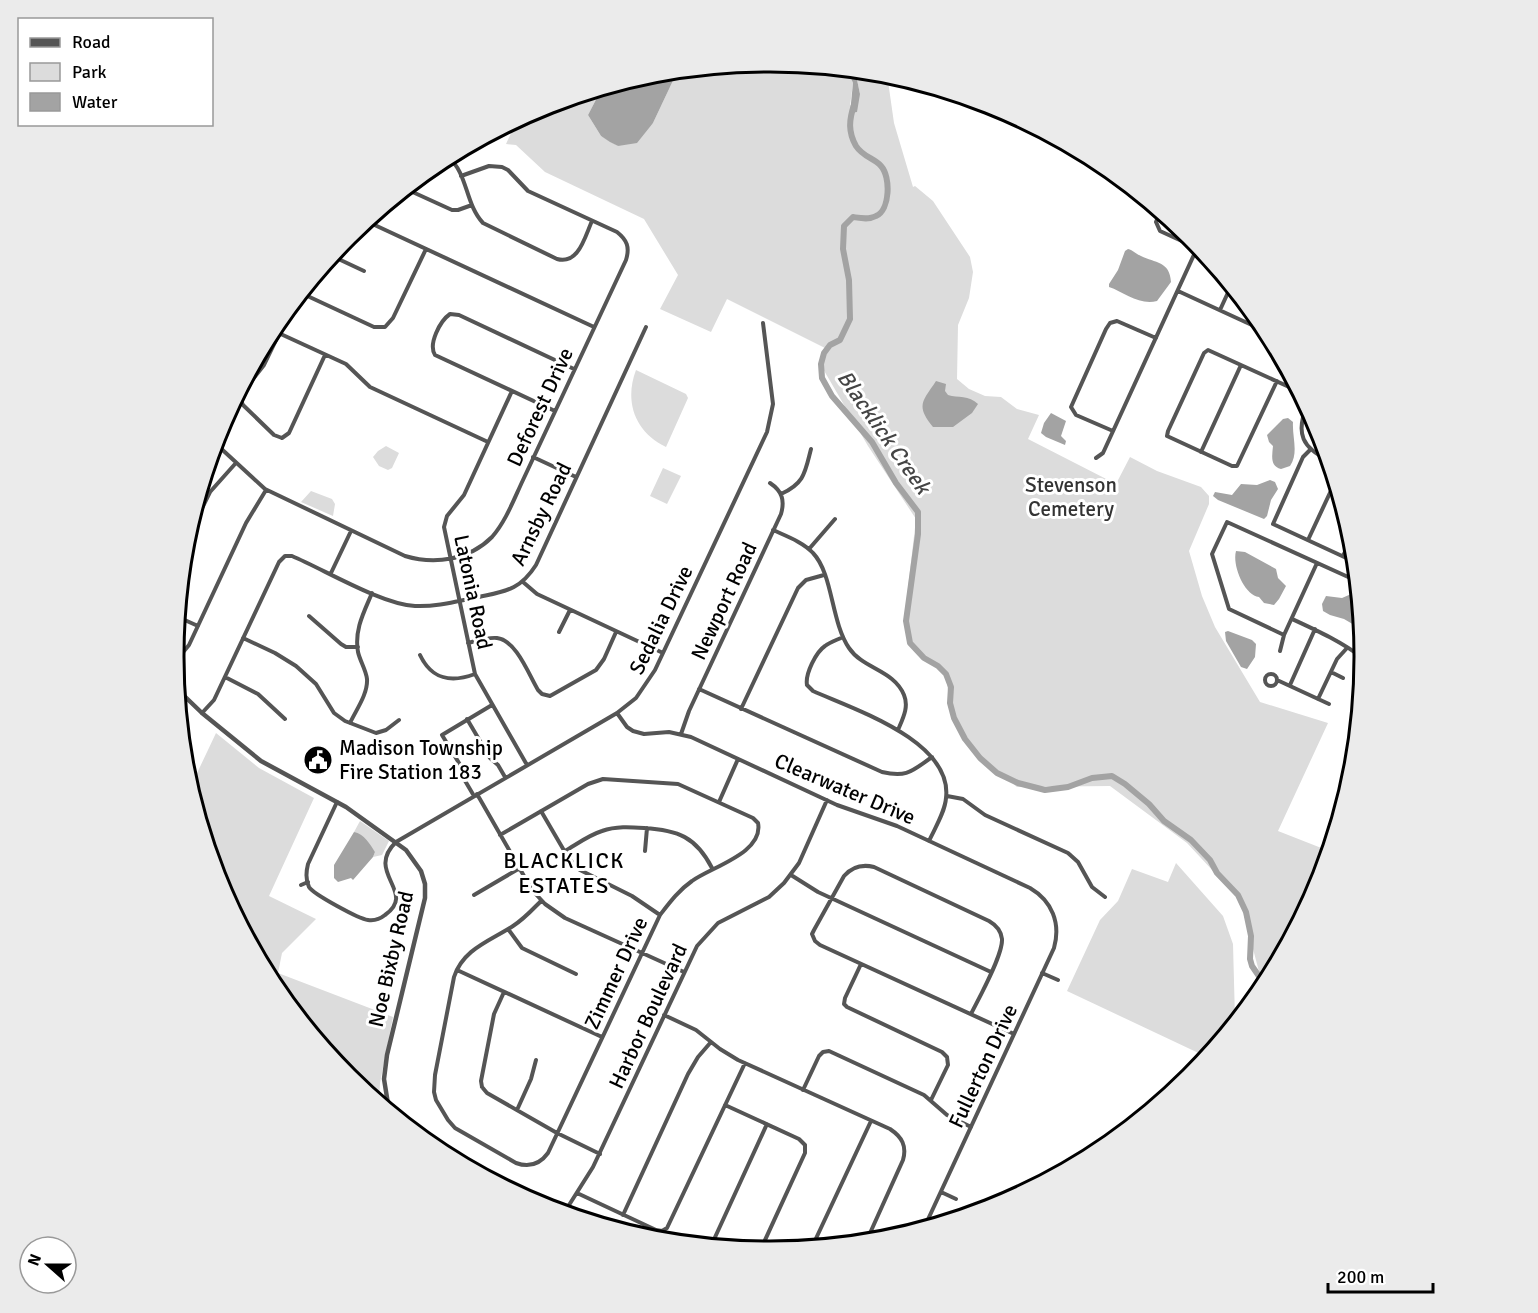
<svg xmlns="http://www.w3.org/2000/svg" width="1538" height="1313" font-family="Signika,sans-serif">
	<rect width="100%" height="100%" fill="#fff"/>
	<path fill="#dcdcdc" d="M769,62L847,69L853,83L850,106L860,94L855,70L887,74L894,123L913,187L915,186L933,201L970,257L973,272L969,298L958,325L957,379L969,389L985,396L1001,397L1017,409L1039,415L1028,439L1116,484L1130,457L1157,471L1201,487L1209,496V504L1189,551L1202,596L1215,627L1260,702L1328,723L1278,831L1329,851L1319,885L1264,987L1251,1003L1261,979L1240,900L1187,843L1110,786L1017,787L974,750L950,708L946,674L910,643L905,613L916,519L868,446L819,362L825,348L727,299L711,332L660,309L678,275L644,219L545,172L516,145L506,144L512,131L561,107L569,98L602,88L588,115L601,136L618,146L653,123L678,70Z
		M636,370L686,394L688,398L666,447C635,432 624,402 636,370Z
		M386,446L399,453L392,468L388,470L379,466L373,457L378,451Z
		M663,468L681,476L667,504L650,496Z
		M311,491L332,499L335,504L333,516L301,502Z
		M216,733L259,768L314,798L269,896L316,919L282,953L278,973L393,1017L380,1083L379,1103L348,1077L274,987L219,884L190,788Z
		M360,821L389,841L382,855L373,857L375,852L354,832Z
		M1176,863L1223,916L1233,944L1235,1019L1207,1057L1067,991L1100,920L1118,901L1132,869L1168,882Z"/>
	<path fill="#a3a3a3" d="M847,69L855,70L860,94L857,112L850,113L853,83Z
		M678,70L653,123L637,143L618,146L610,142L601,136L588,115L602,88L653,73Z
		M1128,249C1133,250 1136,254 1141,256C1155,263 1170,261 1171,282L1157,301C1140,306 1124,292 1109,287V284L1118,270L1125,251Z
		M936,381L946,384L945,391L948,395C958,398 969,395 978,404L972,413L953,427H933C915,405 923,401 936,381Z
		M1051,413L1066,421L1061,436L1066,441L1065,445L1046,437L1041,433L1044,423Z
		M1288,418L1293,422C1292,437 1299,453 1290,466L1281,469C1270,466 1272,456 1273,446L1269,442L1267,435L1283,419Z
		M1270,480L1275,482L1278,489L1271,500L1267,516L1264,519L1218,500L1213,496L1215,492L1232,495L1241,484L1257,485Z
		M1236,551L1245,552L1276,569L1278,578L1286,586L1279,599L1274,605L1264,603L1259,597C1244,595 1232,565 1236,551Z
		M1358,591L1361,629L1344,619L1330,615L1323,611L1322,604L1326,596L1342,598Z
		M1228,631L1252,640L1256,644L1255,657L1247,669L1241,667L1226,641L1225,632Z
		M354,832C364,834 370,844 375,852L373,857L353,880L351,878L338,882L334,878V865Z"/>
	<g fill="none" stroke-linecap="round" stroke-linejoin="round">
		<path stroke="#a3a3a3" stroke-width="6" d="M854,105C849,120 848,132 856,146C863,157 874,158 881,166C891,177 890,210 876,216C869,220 860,218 853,217L844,226L843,249L849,280L850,319L840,340L830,345L824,353L821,364L822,378L832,396L872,442L896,483L918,512V534L906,621L910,643L924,658L938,666L946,674L951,687L950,703L954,718L965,739L980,758L997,773L1018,783L1045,790L1068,787L1092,778L1112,776L1125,784L1149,804L1164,821L1191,840L1210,860L1217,873L1238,895L1246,912L1251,936L1250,959L1252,966L1265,985"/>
		<path stroke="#555" stroke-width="4" d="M448,157C468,173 465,204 483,223L557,259C579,265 585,236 592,221
			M406,189L452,210H458L472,205
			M1160,212L1156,222L1160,231L1197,248
			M366,221L594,327
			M332,256L364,271
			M1178,291L1267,332
			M301,293L374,327H385L393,318L426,249
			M1220,310L1231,286
			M450,314C440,321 428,344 435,355L555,411
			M450,314L459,315L574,369
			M272,330L346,364L370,387L488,442
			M279,334L264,365L243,392L240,399L243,405L274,435L282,438
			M1277,381L1237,466H1232L1167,436L1168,431L1204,353L1208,350L1298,391
			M512,391L464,495L447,516L444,527L475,674L527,765
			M1307,406C1295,434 1303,448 1328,460
			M1113,431L1076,415L1071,407L1106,329L1110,323L1117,321L1156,338
			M282,438L289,433L325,355
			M215,443L265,489L405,556C435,565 469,560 492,537C506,521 514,499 523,480L626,260C630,247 627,240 617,232L528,191L508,170L502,167L489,166L461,176
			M1310,450L1303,457L1273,524L1355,562
			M1201,452L1241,365
			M533,457L576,477
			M1096,458L1103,453L1198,246
			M781,494C805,483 805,472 811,449
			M773,530C786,536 803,542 813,553C833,574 831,622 849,648C863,669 894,670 904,695C909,707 903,718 898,730
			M1308,540L1335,482
			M185,543L210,492L235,464
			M809,549L835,519
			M285,556H292C325,570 381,604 415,606C437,607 458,601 479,597C506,591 520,590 536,565L646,327
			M1343,556L1352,538
			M331,573L351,531
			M523,582L537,594L663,653
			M309,616L341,644L346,647H358
			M178,617L198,626
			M1292,619C1318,631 1342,642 1364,659
			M559,632L570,610
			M1284,635L1229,609L1212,554L1227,522L1357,581
			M243,638L275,653L296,666L316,684L334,713L345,721L376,733L386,730L399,720
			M468,643C476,641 488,637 497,638C516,640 529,675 538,690L542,694L550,696L596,670L604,659L616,632
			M1280,651L1284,635L1317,563
			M420,655C432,680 451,683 475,674
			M175,662L189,645L246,523L266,490
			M1331,672L1343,678
			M1265 680a6 6 0 1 1 12 0a6 6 0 1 1-12 0Z
			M225,677L258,694L285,719
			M1277,680L1329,704
			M807,685L813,691C853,709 953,741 946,798C945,812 935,828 929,841
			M807,685C805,674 816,652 825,646C830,642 837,640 843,637
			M1290,685L1315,629
			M699,689L882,772C907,778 912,771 932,757
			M1318,699L1337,659L1347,648
			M741,709L798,588L806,580L824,575
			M202,713L214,700L279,562L285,556
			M617,713L627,727L633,731L644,734L669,732L691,737L837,805L897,826L1030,888C1052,901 1061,923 1054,948L924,1228
			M467,719L490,758L498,765L505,777
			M350,723C356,710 368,694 367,679C366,670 360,661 358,652C354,630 364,612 372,593
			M681,734L689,711L781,514C785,500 782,491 770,483
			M477,794L532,890L545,904L565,918L684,972
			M474,796L464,779L462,768L442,735L492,705
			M947,796L963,799L985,815L1068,853L1078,862L1092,887L1105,897
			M337,802L308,864C306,872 305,879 309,887C313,894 359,919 368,920C375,921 380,919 385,915C418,892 364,873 396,842L617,713L636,698L655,670L767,432L773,404L763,323
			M719,802L738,759
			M541,811L569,859L580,870L632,896L660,915
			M500,835L588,784L603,779L678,784L753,818L758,823
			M565,851C577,844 589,835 602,831C616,826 630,827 644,828C678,830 696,837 712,868
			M645,851L647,828
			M791,875L818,892L991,972
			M301,885L308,882
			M474,895L520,868
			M541,901C532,910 524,919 513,926C490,941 463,949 454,977L435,1075L434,1092L436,1100L448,1120L455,1128L516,1163C530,1168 540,1164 548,1153L660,915C670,902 679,890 692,881C711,867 764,853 758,823
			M508,929L522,948L576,974
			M861,964L845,998L844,1004L847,1007L942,1052L947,1057
			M457,970L602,1037
			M1042,973L1058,980
			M971,1014C979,998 1003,955 1002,939C1001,930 996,925 989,921L874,867C862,864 852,867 844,876L814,930L812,934L815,941L820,945L1014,1034
			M664,1015L696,1030L720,1049L738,1060L890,1129C902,1137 907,1146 903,1160L866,1242
			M482,1087L487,1093L557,1133L600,1154
			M482,1087L481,1081L494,1014L504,992
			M803,1090L819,1056L823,1052L829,1051L924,1095L947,1115L971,1127
			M931,1100L948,1065L947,1057
			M725,1105L799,1139L805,1145
			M517,1110L531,1079L536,1060
			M941,1192L956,1199
			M577,1193L656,1230L662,1231L667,1228L745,1063
			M564,1213L593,1167L697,946L718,923L769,897L784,883L799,863L827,800
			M623,1215L688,1074L698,1057L711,1042
			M711,1246L767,1124
			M812,1247L871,1121
			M760,1251L805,1153V1145"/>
		<path stroke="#555" stroke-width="4.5" d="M177,689L202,713L261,761L346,807L406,850L421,871L425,884V898L387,1055L384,1079L389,1110"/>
	</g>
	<defs>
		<g id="civic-disc" transform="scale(1.5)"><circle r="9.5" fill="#000" stroke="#fff"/><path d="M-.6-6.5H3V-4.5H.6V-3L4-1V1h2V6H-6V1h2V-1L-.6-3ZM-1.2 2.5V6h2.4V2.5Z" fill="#fff"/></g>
	</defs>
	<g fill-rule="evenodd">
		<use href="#civic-disc" x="318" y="760"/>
	</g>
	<g text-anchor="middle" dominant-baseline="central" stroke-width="6" stroke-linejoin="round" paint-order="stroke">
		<g font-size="21" fill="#000" stroke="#fff">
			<text transform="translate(540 407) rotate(-65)">Deforest Drive</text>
			<text transform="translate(541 514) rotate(-64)">Arnsby Road</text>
			<text transform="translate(473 592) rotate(78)">Latonia Road</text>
			<text transform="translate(724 601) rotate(-65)">Newport Road</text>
			<text transform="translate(661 620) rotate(-64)">Sedalia Drive</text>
			<text transform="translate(845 789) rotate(23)">Clearwater Drive</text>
			<text transform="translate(391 959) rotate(-77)">Noe Bixby Road</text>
			<text transform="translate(616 973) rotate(-65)">Zimmer Drive</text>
			<text transform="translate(648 1016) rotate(-65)">Harbor Boulevard</text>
			<text transform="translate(983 1066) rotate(-65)">Fullerton Drive</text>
		</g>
		<g font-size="21" fill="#333" stroke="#fff">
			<text x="1071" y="485">Stevenson<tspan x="1071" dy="24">Cemetery</tspan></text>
		</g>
		<g font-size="21" fill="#000" stroke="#fff" text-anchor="start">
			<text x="339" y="748">Madison Township<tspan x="339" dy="24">Fire Station 183</tspan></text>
		</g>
		<g font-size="22" font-style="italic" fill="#444" stroke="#fff">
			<text transform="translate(884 432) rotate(55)">Blacklick Creek</text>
		</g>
		<g font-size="22" letter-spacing="1.5" fill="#000" stroke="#fff">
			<text x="564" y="860">BLACKLICK<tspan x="564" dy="25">ESTATES</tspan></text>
		</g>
	</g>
	<path d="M0 0H1538V1313H0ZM768 72H770A584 584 0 0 1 1354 656V657A584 584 0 0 1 770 1241H768A584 584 0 0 1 184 657V656A584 584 0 0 1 768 72Z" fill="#ebebeb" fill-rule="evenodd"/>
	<path fill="none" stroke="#000" stroke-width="3" d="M768 72H770A584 584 0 0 1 1354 656V657A584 584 0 0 1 770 1241H768A584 584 0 0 1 184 657V656A584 584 0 0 1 768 72Z"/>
	<rect x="18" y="18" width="195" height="108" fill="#ffffff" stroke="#999999" stroke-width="1.5"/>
	<rect x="30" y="38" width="30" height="9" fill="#555555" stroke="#999999" stroke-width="1.5"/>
	<text x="72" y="48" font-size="18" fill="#000000">Road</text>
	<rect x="30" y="63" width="30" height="18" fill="#dcdcdc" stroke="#999999" stroke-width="1.5"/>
	<text x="72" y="78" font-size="18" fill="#000000">Park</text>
	<rect x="30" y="93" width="30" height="18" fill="#a3a3a3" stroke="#999999" stroke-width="1.5"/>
	<text x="72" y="108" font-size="18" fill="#000000">Water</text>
	<g transform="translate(48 1265) rotate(291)"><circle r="28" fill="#ffffff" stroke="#999999" stroke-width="1.5"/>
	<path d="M0-4.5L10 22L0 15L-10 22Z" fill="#000000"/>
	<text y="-9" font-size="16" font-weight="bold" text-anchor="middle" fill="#000000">N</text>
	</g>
	<path d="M1328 1283v9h105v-9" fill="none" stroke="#000000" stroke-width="3"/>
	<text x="1337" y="1283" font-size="18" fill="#000000" stroke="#ffffff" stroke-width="4.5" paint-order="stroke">200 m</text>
</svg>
